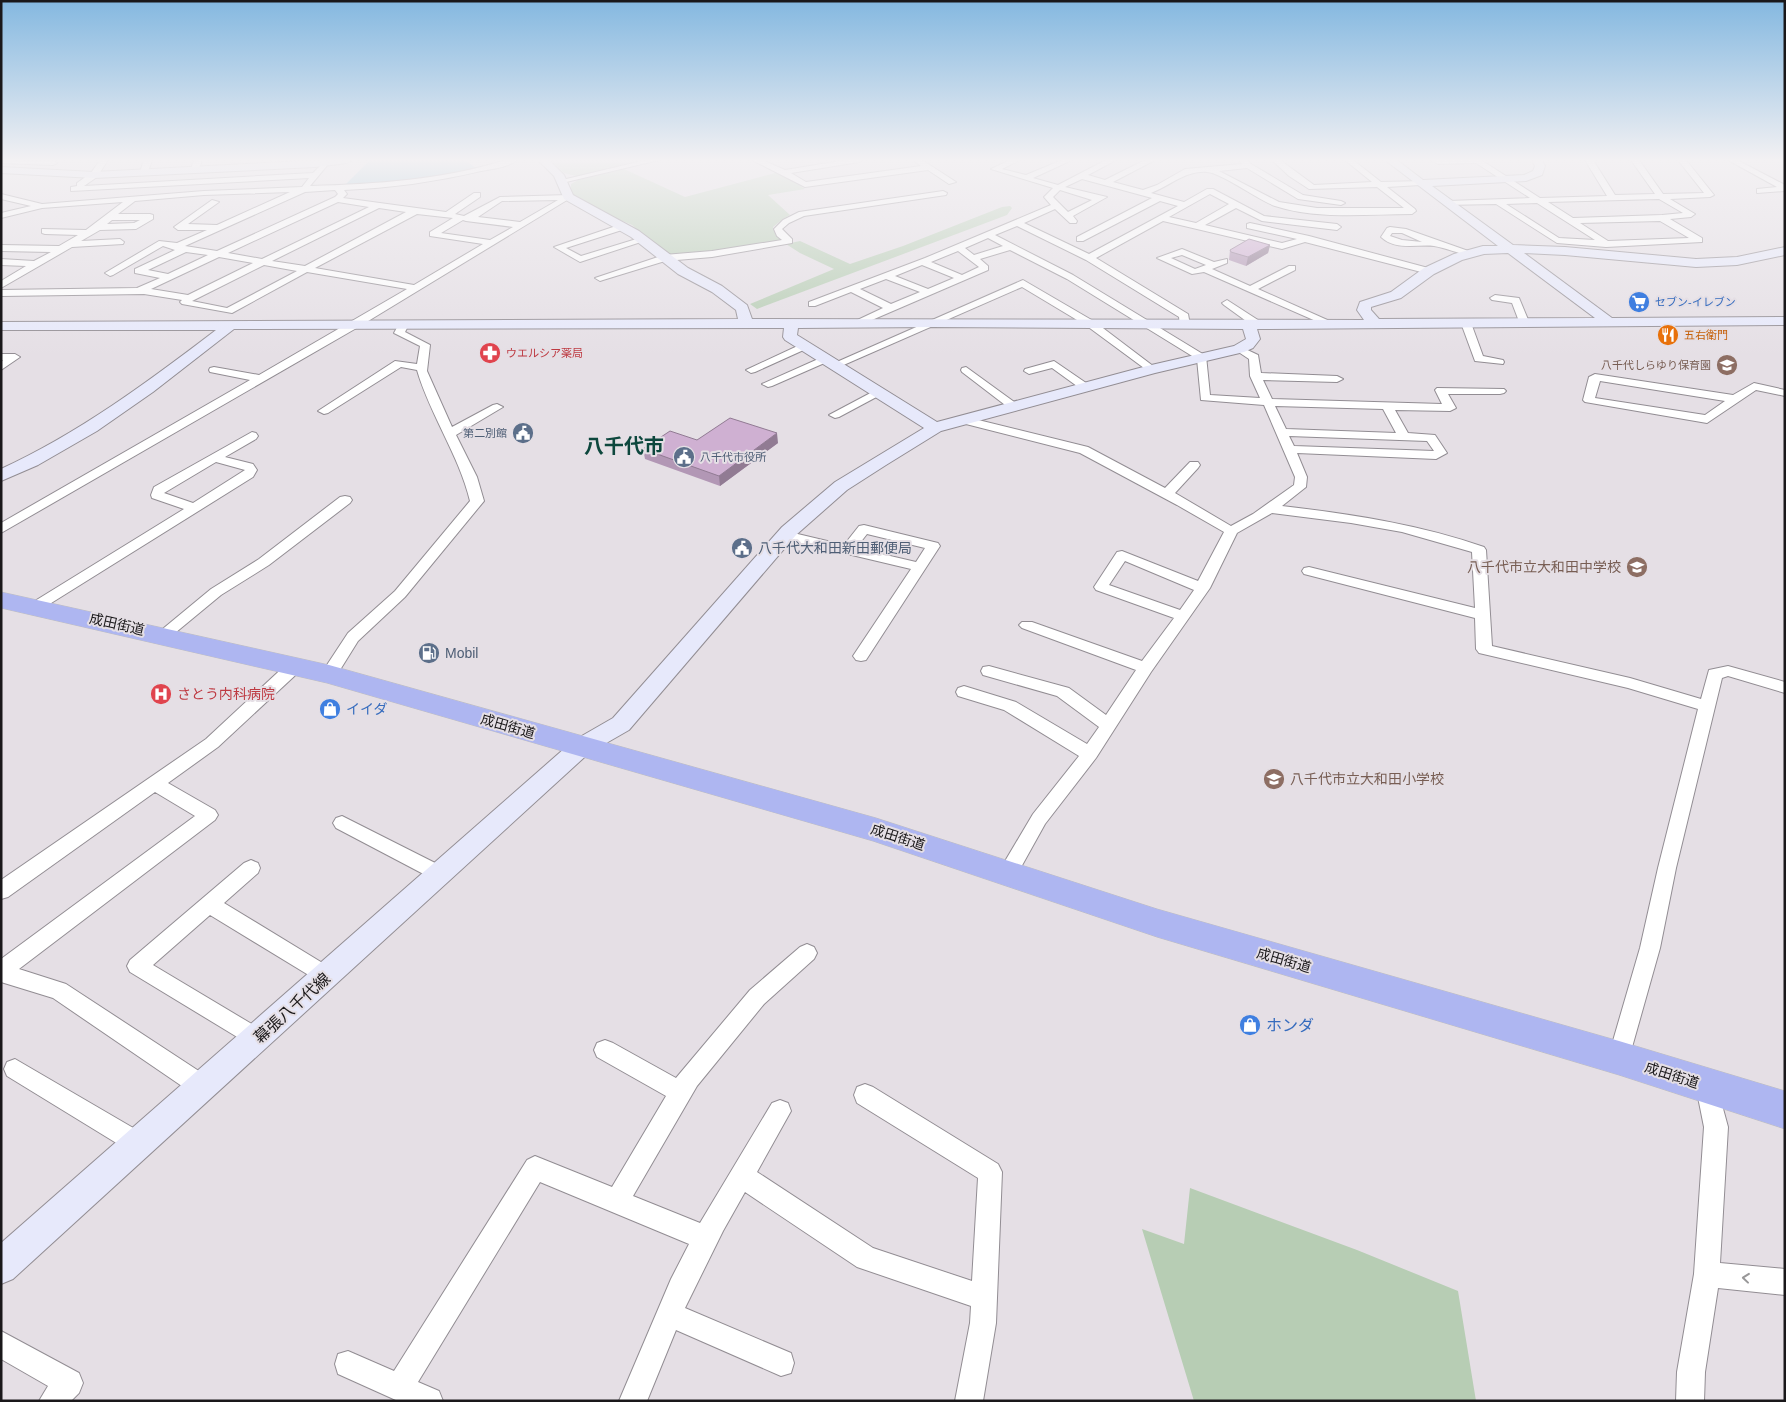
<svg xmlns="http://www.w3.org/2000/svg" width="1786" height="1402" font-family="Helvetica,'Noto Sans JP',sans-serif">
	<rect width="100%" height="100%" fill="#e5dfe5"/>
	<path fill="#b7cdb4" d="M551,160H646L576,176L564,173Z
		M624,169L685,197L779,172L805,189L768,195L790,215L783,219L773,227L776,236L782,240L709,253L668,256L632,225L600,211L571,193V184L578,180Z
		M1010,206L1012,208L1007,215L757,309L750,304L834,269L800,253L786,244L800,241L850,264L903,246L1002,207Z
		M1190,1188L1357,1250L1458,1291L1476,1401H1194L1142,1229L1184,1244Z"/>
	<path fill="#8ebfd3" d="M370,160H465L476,168C432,178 390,184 345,185Z"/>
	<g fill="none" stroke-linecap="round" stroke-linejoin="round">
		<g stroke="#928d93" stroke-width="2">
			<path id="street" d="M1,160L53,161L57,163L53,165L1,163Z
				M100,160H108L97,177L84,186L313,173L326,160L330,162L310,186C377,184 442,180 506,160H517C509,167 492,169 481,171C435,182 390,188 344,190L347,194L343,198L446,212L474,193H480V197L455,214L464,216L500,197L568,195L572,197L360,326L1,533V523L250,380L210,372L209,370L210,368L214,367L259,375L407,289L307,272L232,313L182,304L180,302L182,300L144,294L1,296V290L137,288L160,278L135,273V269L175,250L163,246L113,275L110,276L105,273L159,241L177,243L207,230H178L174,227L212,200L219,202L188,224L217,225L290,192L204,195L135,201L118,214H150L153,215V219L136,229L100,230L81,241L120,239L124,242L123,244L72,247L1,288V281L26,266L1,265V259L34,261L51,252L1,251V245L59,246L78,235L45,234L42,233V229L86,230L123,202L42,208L1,218V213L31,206L1,199V194L42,204L204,191L302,187L309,178L71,191V187L77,186V183L91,173ZM335,190L338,194L335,197L217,251L185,246L305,192ZM558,200L520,222L478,217L502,201ZM338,202L369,207L262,259L228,253ZM379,208L406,212L305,266L272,261ZM417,214L453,218L430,232V236L483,244L414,285L315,268ZM112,220H140L134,223L107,224ZM463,220L466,221L513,227L490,240L441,233ZM186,252L208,255L168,274L148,270ZM219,257L253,263L188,295L151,289ZM264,265L297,271L227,308L192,301Z
				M144,160H152L148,172L144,174L140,172Z
				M194,160H202L199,169L195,171L191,169Z
				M646,160H659L562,183L558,181Z
				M752,160H762L785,170L846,160H863L859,162L791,173L806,182L921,166L913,160H922L956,182L949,184L928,170L805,187Z
				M1010,160H1020L1002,169L1026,175L1062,160H1072L1033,178L1058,185L1106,160H1116L1088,175L1105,180L1145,160H1155L1113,182L1143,190L1157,185L1185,169L1242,164L1239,160H1247L1251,164L1303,195L1341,201L1345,203L1341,205L1298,199L1247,168L1219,171L1279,202L1317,208H1404L1377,187L1309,189L1289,176L1272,160H1280L1314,185L1372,182L1345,160H1353L1381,182L1423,181V185H1420L1387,187L1415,209L1416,211L1412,214C1368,214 1318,220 1275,206C1258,200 1222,173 1207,172C1186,170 1170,186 1151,193L1184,202L1207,189H1213L1264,216L1337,224L1341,227L1337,230L1262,221L1236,208L1205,225L1282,243L1297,239L1247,228V224L1250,223L1309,236L1432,269L1434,271L1429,274L1305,242L1282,249L1163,221L1096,258L1188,314L1190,325L1185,328L1180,325L1179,317L1086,260L1017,226L995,235L1073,275L1206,356L1210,395L1260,398L1250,376L1249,359L1234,349L1239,346L1258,355L1261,373L1337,376L1343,379L1337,382L1263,380L1272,399L1442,404L1435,390L1437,388L1504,389L1506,391L1504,393L1500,394H1448L1456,408L1450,411L1395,410L1408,433L1435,435L1447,453L1436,459L1297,453L1307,477L1306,487L1282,506C1351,514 1418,524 1484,547L1486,550L1492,646L1630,678L1701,699L1709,670L1728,666L1785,682V693L1728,676L1722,678L1676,868L1660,948L1627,1065L1619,1068L1611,1065L1608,1058L1640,948L1658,868L1698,709L1628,688L1479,653L1476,649L1475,618L1304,574L1302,571L1304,568L1309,567L1475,608L1472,552L1402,532L1351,523L1272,513L1237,533L1210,588L1151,672L1096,758L1045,824L1015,878L1008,881L1001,878L998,873L1033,814L1079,756L1004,710L958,696L956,692L958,688L964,686L1016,702L1087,744L1099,727L1057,696L983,675L981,671L983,667L989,666L1069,688L1106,715L1136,670L1022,628L1019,625L1022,622H1032L1142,661L1174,618L1096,590L1094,587L1117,552L1122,551L1198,581L1224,532L1177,505L1080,453L958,422L956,420L958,418L962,416L1088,447L1165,488L1190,462H1198L1200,465L1198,468L1175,493L1231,526L1253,514L1294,485L1295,477L1264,405L1201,400L1197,359L1067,279L1010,250L980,259L988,266V270L858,326H850L849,324L883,308L851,292L815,306H809V302L925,258L1051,205L1044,197L1053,188L991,169ZM1082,179L1152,198L1077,237V241H1083L1160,201L1178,206L1089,254L1024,223L1055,209L1070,223H1076L1077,221L1073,216L1107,197L1065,187ZM1060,190L1092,200L1068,212L1053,197ZM1210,194L1229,204L1196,223L1169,217ZM988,238L1003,246L974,255L965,248ZM958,251L979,267L962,275L931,262ZM922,265L954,278L928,289L895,276ZM886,279L920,292L891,304L860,289ZM1275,406L1383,409L1396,433L1286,429ZM1289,436L1427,441L1434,451L1294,446ZM1125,561L1194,590L1180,610L1109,585Z
				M1431,160H1481L1540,198L1607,196L1585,160H1593L1615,195L1655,194L1631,160H1639L1663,194L1704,193L1678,160H1686L1714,195L1710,197L1670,199L1695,214L1691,217L1670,219L1702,238V242L1606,247L1557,243L1496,204L1445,205L1444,203L1448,201L1530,198L1476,163L1438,164ZM1659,199L1683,213L1662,215L1573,218L1548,202ZM1537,203L1595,240L1559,238L1506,204ZM1660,221L1689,238L1608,241L1580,223Z
				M1728,160H1737L1785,185V191L1757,193V189L1777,187Z
				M943,191L947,193L946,195L804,216L789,223L782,229L792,239V243L712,257L665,261L603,280L600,281L595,278L664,255L712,251L782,240L777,236L774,229L783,220L799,212Z
				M622,224L626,227L625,229L566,248L581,256L643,237L647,240L580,262L554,247Z
				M1390,227L1406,229L1474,253L1469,256C1458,253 1446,248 1434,246C1417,244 1396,251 1381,237L1387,228ZM1392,233H1402L1422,242L1402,240L1390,236Z
				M1182,249L1214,262L1227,259V263L1212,269L1250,286L1289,266H1295V270L1258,289L1334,323L1333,325H1325L1204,272L1192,274L1157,258ZM1182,255L1206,265L1195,269L1171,258Z
				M1023,280L1095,322L1157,369L1152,372L1148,371L1087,326L1022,287L839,367L835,368L830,365Z
				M1495,295L1519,298L1529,322L1528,324H1520L1512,303L1492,300L1490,298Z
				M1227,300L1261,322V326H1253L1224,305L1222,303Z
				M1466,320L1471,323L1483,356L1503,360L1504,362L1503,364L1475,361L1461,323Z
				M404,321L409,324L405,332L430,345L427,371L452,427L493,405L497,404L503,407L456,435L477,477L484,501L405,597L358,641L335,678L329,679L323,678L321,674L348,633L395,591L470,501C459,455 430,415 417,370L401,367L328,413L324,414L318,411L395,361L417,364L420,346L394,333L400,322Z
				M804,343L809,346L808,348L755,372L751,373L746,370Z
				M1,354H15L20,357L1,370V362L3,360H1Z
				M825,356L829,357L830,359L829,361L772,386L768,387L762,384Z
				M1054,361L1089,385L1091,387L1089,389H1081L1052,368L1029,374L1024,371L1025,369Z
				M966,367L1017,404L1019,406L1017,408H1009L962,372L961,370L962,368Z
				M1595,374L1733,395L1754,383L1785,390V396L1756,390L1707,423L1585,402L1583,400L1589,377ZM1600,381L1725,401L1705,415L1595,398Z
				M878,389L884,392L882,394L839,417L835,418L829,415Z
				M252,432L256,433L258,436L256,439L225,457L253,464L257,470L253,477L40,610H30L28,607L30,604L184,509L152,498L151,495L154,487ZM216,462L245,470L193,503L164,493Z
				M345,496L350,497L352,500L350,503L269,565L221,595L169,638H159L156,635L159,632L211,589L259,559L340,497Z
				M864,525L938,543L940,546L866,660L861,661L856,660L853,656L911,569L780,538L778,535L785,531L844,545L859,526ZM867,534L925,548L916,562L856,548Z
				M296,660L302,661L304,665L302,669L218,747L168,783L215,810L218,815L215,820L19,969L66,984L211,1079L214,1087L211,1095L203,1098L195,1095L53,998L1,982V959L195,816L155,792L8,897L1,899V880L206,739L290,661Z
				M342,816L447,869L450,874L447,879L440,882L433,879L336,828L333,823L336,818Z
				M251,860L258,863L260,868L258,873L224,903L334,970L337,976L334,982L327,985L320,982L210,915L153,965L265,1032L268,1039L265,1046L257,1049L130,972L127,966L130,960L244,863Z
				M807,944L814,947L817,953L814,959L764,1004L697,1086L633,1196L700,1223L772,1103L780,1100L788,1103L791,1111L757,1172L873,1248L972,1281L978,1178L857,1103L854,1095L857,1087L865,1084L873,1087L998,1164L1002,1172L996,1323L983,1401H955L970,1323L971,1306L857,1267L745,1192L723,1231L685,1308L791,1353L794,1363L791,1373L781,1376L676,1330L647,1401H619L671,1279L689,1244L540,1182L418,1382L439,1391L443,1401H398L338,1374L335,1364L338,1354L348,1351L394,1371L527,1160L535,1156L612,1187L666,1096L597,1057L594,1050L597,1043L605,1040L613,1043L676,1078L750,990L800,947Z
				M15,1059L147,1136L151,1144L147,1152L139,1156L131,1152L7,1076L4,1069L7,1062Z
				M1707,1076L1715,1079L1728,1127L1720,1263L1785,1269V1295L1718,1288L1705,1372L1704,1401H1676L1677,1372L1694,1274L1704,1127L1696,1087L1699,1079Z
				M1,1331L79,1373L83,1383L79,1393L71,1401H39L48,1386L1,1359Z"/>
		</g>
		<g stroke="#928d93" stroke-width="2">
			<path id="secondary" d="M323,160H352L347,163L315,167L94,178L1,173V167L94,172Z
				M538,160H549L564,175L573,195L639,231L688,268L722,286L747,305L752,319L1364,320L1357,310L1360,302L1391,292L1424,268L1454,254L1483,246H1498L1385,160H1397L1423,180L1524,175L1533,171L1535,166L1532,160H1542L1545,166L1542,175L1526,181L1432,186L1513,245L1565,247L1696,259L1737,257L1785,247V255L1737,265L1696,267L1565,255L1524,253L1612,318L1785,317V325L1257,329L1260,339L1253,348L1244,352L1155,373L941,431L886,465L847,490L796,535L629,730L589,753L13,1279L1,1284V1243L573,741L613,718L782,527L835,482L924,428L785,340L783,337L784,328L234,329L153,392L97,431L38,465L1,481V469C79,433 148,382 216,330H1V322L738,319L736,310L712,292L678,274L631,237L564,199L554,176ZM1508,253L1595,318L1379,319L1371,310V307L1401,298L1434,274L1462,260L1484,254ZM932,327L1243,329L1246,339L1234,346L1147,366L937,422L797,335L798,328Z"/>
		</g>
		<g stroke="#bfbebf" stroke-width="1">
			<path id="highway" d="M1,592L329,665L876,818L1157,909L1619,1041L1785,1091V1129L1619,1075L1157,937L873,841L327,683L1,608Z"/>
		</g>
		<use href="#street" fill="#fff" fill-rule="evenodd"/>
		<use href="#secondary" fill="#e7e9fb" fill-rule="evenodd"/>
		<use href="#highway" fill="#aeb6f1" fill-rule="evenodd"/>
	</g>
	<path fill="#b297b5" d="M1270,245L1268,253L1246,266L1229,260L1230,250Z
		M778,443L720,486L645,459L643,449Z"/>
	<path fill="#917b93" d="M1270,245L1268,253L1246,266L1248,257Z
		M777,433L778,443L720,486L719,476Z"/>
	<path fill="#cfb0d2" stroke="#917b93" d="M1249,239L1270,245L1248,257L1231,252L1230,250Z
		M730,418L777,433L719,476L643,449L670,431L697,440Z"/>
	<defs><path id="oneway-chevron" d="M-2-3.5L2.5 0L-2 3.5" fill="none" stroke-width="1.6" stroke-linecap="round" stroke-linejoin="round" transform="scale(1.25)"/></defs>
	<use stroke="#989798" href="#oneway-chevron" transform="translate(1746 1278) rotate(-174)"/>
	<linearGradient id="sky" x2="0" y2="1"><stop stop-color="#84b8e0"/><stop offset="0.45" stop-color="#f3f1f3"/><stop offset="1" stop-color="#f3f1f3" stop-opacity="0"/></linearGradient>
	<rect width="1786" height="356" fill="url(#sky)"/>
	<defs>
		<g id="supermarket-disc" transform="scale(1.125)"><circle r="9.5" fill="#3f7fe0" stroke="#e5dfe5"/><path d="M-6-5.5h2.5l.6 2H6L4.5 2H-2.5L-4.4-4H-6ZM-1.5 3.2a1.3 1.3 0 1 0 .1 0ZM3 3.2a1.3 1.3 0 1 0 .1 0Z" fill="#fff"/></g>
		<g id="restaurant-disc" transform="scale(1.125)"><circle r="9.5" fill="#e8710a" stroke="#e5dfe5"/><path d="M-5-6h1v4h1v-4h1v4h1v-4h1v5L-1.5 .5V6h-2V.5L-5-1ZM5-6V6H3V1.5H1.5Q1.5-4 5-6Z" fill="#fff"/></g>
		<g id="pharmacy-disc" transform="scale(1.125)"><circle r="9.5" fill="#e0444e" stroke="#e5dfe5"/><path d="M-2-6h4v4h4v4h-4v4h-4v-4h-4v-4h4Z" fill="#fff"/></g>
		<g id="school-disc" transform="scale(1.125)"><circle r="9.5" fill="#8d6e63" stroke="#e5dfe5"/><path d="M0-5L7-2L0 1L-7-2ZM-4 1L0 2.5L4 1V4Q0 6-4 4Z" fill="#fff"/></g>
		<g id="civic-disc" transform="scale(1.125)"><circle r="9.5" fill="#5c6f8a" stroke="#e5dfe5"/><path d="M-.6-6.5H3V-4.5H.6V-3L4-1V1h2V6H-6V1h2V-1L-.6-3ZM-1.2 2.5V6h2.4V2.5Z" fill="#fff"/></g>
		<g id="fuel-disc" transform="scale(1.125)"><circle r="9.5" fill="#5c6f8a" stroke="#e5dfe5"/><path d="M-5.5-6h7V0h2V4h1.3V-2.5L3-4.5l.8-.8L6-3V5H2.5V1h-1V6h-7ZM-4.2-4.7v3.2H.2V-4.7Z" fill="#fff"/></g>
		<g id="hospital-disc" transform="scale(1.125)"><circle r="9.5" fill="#e0444e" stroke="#e5dfe5"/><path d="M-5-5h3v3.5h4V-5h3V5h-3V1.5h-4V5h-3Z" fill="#fff"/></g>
		<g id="shop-disc" transform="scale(1.125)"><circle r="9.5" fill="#3f7fe0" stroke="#e5dfe5"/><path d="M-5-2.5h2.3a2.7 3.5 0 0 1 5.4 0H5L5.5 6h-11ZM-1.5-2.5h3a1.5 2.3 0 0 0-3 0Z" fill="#fff"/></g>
	</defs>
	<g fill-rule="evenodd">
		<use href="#supermarket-disc" x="1639" y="302"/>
		<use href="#restaurant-disc" x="1668" y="335"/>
		<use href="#pharmacy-disc" x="490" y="353"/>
		<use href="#school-disc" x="1727" y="365"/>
		<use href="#civic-disc" x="523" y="433"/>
		<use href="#civic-disc" x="684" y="457"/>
		<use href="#civic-disc" x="742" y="548"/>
		<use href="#school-disc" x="1637" y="567"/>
		<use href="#fuel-disc" x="429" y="653"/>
		<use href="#hospital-disc" x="161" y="694"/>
		<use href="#shop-disc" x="330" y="709"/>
		<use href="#school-disc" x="1274" y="779"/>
		<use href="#shop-disc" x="1250" y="1025"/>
	</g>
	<g text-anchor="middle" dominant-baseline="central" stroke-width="4" stroke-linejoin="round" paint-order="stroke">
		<g font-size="11" fill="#366cbe" stroke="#e5dfe5" text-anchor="start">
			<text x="1655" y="302">セブン-イレブン</text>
		</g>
		<g font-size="11" fill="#c56008" stroke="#e5dfe5" text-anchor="start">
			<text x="1684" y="335">五右衛門</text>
		</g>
		<g font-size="11" fill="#be3a42" stroke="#e5dfe5" text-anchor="start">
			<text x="506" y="353">ウエルシア薬局</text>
		</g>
		<g font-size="11" fill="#785e54" stroke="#e5dfe5" text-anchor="end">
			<text x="1711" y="365">八千代しらゆり保育園</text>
		</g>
		<g font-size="11" fill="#4e5e75" stroke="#e5dfe5" text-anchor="end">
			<text x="507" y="433">第二別館</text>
			<text x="700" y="457" text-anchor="start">八千代市役所</text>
		</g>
		<g font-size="14" fill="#4e5e75" stroke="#e5dfe5" text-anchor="start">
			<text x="758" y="548">八千代大和田新田郵便局</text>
			<text x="445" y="653">Mobil</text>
		</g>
		<g font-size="14" fill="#785e54" stroke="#e5dfe5" text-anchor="end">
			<text x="1621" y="567">八千代市立大和田中学校</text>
			<text x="1290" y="779" text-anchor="start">八千代市立大和田小学校</text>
		</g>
		<g font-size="14" fill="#1a181a" stroke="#e5dfe5">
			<text transform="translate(117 624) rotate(13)">成田街道</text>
			<text transform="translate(508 726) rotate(16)">成田街道</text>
			<text transform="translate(898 837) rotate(18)">成田街道</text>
			<text transform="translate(1284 960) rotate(16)">成田街道</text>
			<text transform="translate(1672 1075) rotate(18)">成田街道</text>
		</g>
		<g font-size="14" fill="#be3a42" stroke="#e5dfe5" text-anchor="start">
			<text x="177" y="694">さとう内科病院</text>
		</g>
		<g font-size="14" fill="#366cbe" stroke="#e5dfe5" text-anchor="start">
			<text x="346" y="709">イイダ</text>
		</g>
		<g font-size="16" fill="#1a181a" stroke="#e5dfe5">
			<text transform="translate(292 1008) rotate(-42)">幕張八千代線</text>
		</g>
		<g font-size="16" fill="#366cbe" stroke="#e5dfe5" text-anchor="start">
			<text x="1266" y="1025">ホンダ</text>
		</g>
		<g font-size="20" font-weight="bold" fill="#0d473d" stroke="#e5dfe5">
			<text x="624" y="446">八千代市</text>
		</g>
	</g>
	<rect width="1786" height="1402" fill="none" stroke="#1a181a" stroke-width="5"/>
</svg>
